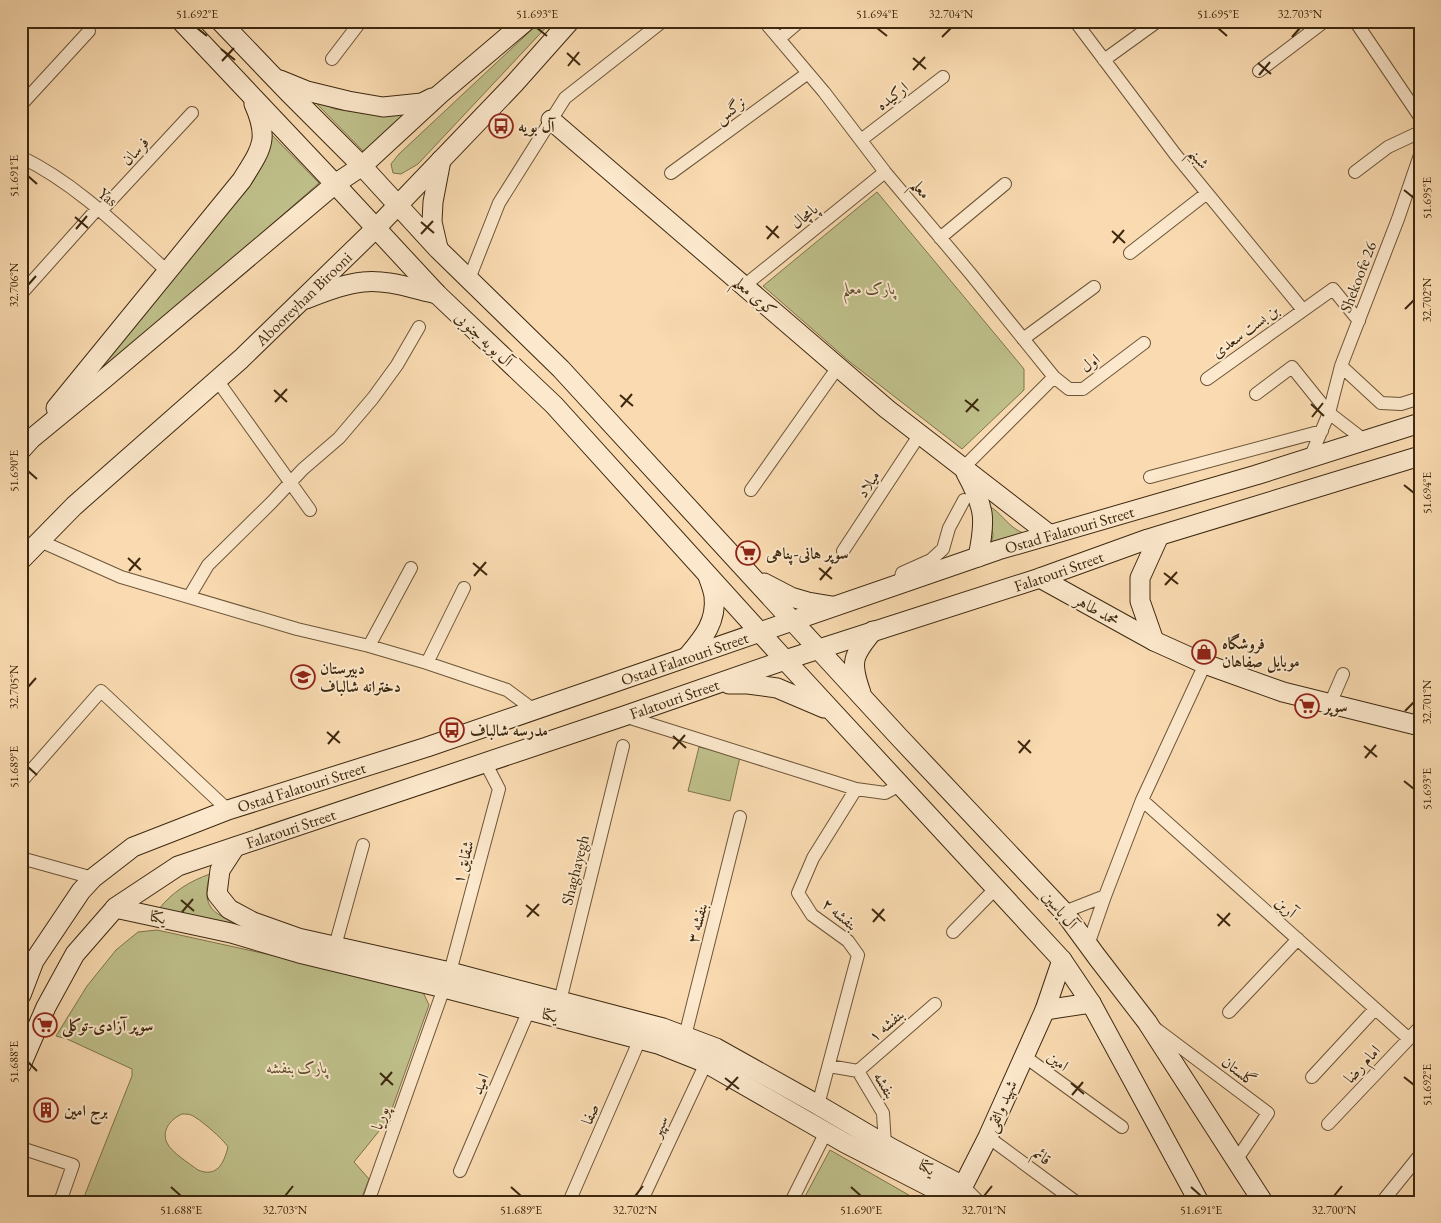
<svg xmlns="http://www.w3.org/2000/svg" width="1441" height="1223" font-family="'EB Garamond',Amiri,serif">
	<rect width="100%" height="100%" fill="#fadbb1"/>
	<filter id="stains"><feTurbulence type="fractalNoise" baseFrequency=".004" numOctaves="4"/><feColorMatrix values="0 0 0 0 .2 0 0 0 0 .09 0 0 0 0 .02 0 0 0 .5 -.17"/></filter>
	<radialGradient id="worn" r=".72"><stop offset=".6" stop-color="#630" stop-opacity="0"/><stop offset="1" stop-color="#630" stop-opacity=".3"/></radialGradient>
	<path fill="#bfc08b" stroke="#7e744d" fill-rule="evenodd" d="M541,21H552L418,164L401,174L393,173L391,164L399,154Z
		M313,100L335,109L363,113L418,111L367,155Z
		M270,133L319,183L217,272L83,385Z
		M877,192L1024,369V390L962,449L850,362L763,286Z
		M989,506C1000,512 1006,523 1017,530C1020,532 1025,533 1028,535L990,546L993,536Z
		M699,747L740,757L730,801L688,791Z
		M210,874C200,908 214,916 244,924L248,930L159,909C172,892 190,881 210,874Z
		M157,930L421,988L429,1005L388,1120L354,1162L369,1179L360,1202H82L132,1076V1069L67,1039L56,1036L87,986L116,950L138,932ZM182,1114C185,1114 189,1114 191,1115C199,1118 224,1140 228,1147C224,1163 217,1178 198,1170C190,1164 171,1152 167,1143C161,1130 171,1119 182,1114Z
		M830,1150L921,1202H802Z"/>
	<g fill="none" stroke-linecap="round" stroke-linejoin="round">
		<g stroke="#6c5538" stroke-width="14">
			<path id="street" d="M764,21L824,92L885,172L970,273L1054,377L1069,389H1083L1144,343
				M1075,21L1175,154L1303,310
				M1355,21L1420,117
				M779,39L800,21
				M332,59L361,21
				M1104,60L1158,21
				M1259,71L1325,21
				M21,105L89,31
				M861,140L943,77
				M21,157C77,184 122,230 167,271
				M1355,172L1388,147L1420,132
				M671,173L808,73
				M101,211L192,113
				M940,238L1005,184
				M1130,253L1207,193
				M469,279L499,203L565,98L663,21
				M744,286L885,172
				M21,294L98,208
				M1023,339L1094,287
				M1341,366L1381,403L1401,404L1420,398
				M1207,379L1333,289L1359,321
				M217,380L310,510
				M1256,394L1292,367L1329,413L1364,440
				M1310,458L1329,413L1341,366L1398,219L1420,155
				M963,468L1054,377
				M1150,477L1322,431
				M751,490L838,367
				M40,541L121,577L297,629L369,646L427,663L507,690L534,710
				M843,551L920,434
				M899,584L902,573L931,560L943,549L949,528L964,500
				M189,597L208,565L272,502L303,469L339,438L373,398L397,365L419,327
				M369,646L411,568
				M427,663L464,588
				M1330,704L1343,674
				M624,716L856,789L885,793L900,785
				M21,782L101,691L228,810
				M1142,800L1408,1038
				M21,858L93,878
				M1064,912L1105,896
				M953,932L996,888
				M1088,945L1105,896L1142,800L1205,664
				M335,946L363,845
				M450,972L499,789L485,762
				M560,1001L623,746
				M1229,1012L1298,939
				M1155,1028L1268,1113L1237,1159
				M685,1036L740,817
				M1024,1056L1122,1127
				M829,1066L858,1071L883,1113L885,1145
				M858,1071L935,1004
				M1312,1077L1375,1009
				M818,1105L858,955L848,941L812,915L798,893L813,858L856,789
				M1328,1124L1420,1027
				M988,1137L1076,1202
				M21,1148L73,1165L60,1202
				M460,1171L529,1010
				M963,1186L979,1202
				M368,1202L444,988
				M569,1202L640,1039
				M641,1202L706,1063
				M791,1202L826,1132
				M1382,1202L1420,1155"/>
		</g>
		<g stroke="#3d280f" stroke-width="21">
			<g id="secondary">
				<path d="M181,21L335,184L437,294L554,405L785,660L1062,960L1091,1003L1199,1202"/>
				<path d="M220,21L289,93L362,166L438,249L561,369L899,737L1064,912L1097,957L1147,1022L1263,1202"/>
				<path d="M280,80L307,91L348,101L383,107L422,103L432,98"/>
				<path d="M551,120L887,409L1050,535"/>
				<path d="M438,248L432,222L433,202L441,160"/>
				<path d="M306,299C323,292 344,284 363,282C386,279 414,289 437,294"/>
				<path d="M56,408L242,180C261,149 270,140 254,104"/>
				<path d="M21,450L31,439L104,379L335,184L362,166L440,94L526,21"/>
				<path d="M966,473C985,508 986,519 978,557"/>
				<path id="s1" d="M21,560L74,506L241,359L376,228L514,84L570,21"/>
				<path d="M1040,578L1154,641L1205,664L1283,692L1420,726"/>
				<path d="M764,583L791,597L808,602L832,606"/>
				<path d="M1154,641L1140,601V578L1159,536"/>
				<path d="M687,657C703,638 717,622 714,596C713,589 710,582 708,576"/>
				<path d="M729,684H748L777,688L824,708"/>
				<path d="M861,693C850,662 852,656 873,631"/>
				<path d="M235,847L220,870L217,894L229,909L253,922L298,938L450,972L663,1028L716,1048L818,1105L891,1148L963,1186"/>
				<path d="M115,908L231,933L299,953L444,988L658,1044L706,1063L845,1143L956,1200"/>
				<path id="s2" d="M21,995L34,961L81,891L93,878L133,847L228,810L427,747L998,550L1256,475L1420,423"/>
				<path d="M1045,1010L1091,1003"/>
				<path id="s3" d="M21,1065L46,1007L75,954L116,907L178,866L624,716L785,660L1040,578L1148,539L1420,456"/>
				<path d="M958,1196L988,1137L1045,1010L1062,960"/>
			</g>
		</g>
		<use href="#street" stroke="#fce8cc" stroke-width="12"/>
		<use href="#secondary" stroke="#fce8cc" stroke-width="19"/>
	</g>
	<path fill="none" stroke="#3d280f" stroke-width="2" d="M197,28L207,36M537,28L547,36M877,28L887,36M1218,28L1227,36M942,37L951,28M1292,37L1300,28M221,49L235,60M567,53L580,65M913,58L926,69M222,61L234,48M1258,63L1271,74M568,66L579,52M913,70L925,57M1259,75L1270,62M28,176L37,184M1404,190L1414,198M75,217L88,228M421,222L434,233M766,226L779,238M76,229L87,216M1112,231L1125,243M421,234L433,221M767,239L778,226M1113,243L1124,230M28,285L36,276M1405,309L1414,300M274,390L287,402M620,395L633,406M965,400L979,411M275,402L287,389M1311,404L1324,416M621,407L632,394M966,412L978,399M1312,417L1323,403M28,471L37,479M1404,485L1414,493M128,558L141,570M473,563L487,575M819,568L832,579M129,571L140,558M1164,573L1178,584M474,576L486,562M820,580L831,567M1165,585L1177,572M28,687L36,678M1405,711L1414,702M327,732L340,743M673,736L686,748M1018,741L1031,753M328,744L339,731M1364,746L1377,757M673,749L685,735M1019,753L1030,740M1365,758L1376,745M28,767L37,775M1404,781L1414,789M181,900L194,911M526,905L539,916M872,909L885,921M182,912L193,899M1217,914L1230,926M527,917L539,904M873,922L884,909M1218,926L1230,913M28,1062L37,1071M380,1073L393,1085M1404,1077L1414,1085M725,1078L739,1089M1071,1083L1084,1094M381,1085L392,1072M726,1090L738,1077M1072,1095L1083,1082M171,1187L181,1196M511,1187L521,1196M851,1187L861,1196M1191,1187L1201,1196M285,1196L293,1186M635,1196L643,1186M984,1196L992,1186M1334,1196L1342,1186"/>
	<defs>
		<g id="bus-ring" transform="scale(1.25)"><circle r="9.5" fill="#fce8cc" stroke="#8f2418" stroke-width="1.5"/><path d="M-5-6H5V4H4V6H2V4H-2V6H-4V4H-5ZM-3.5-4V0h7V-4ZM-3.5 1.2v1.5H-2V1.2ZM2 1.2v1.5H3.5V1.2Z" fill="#8f2418"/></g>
		<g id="supermarket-ring" transform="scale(1.25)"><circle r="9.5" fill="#fce8cc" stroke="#8f2418" stroke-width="1.5"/><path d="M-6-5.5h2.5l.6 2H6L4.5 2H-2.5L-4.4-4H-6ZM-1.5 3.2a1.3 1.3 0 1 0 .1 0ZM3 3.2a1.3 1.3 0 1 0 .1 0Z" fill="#8f2418"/></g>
		<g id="shop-ring" transform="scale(1.25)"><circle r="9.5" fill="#fce8cc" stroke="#8f2418" stroke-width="1.5"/><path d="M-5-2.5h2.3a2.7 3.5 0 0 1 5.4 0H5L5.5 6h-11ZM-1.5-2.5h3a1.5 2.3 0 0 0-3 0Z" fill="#8f2418"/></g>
		<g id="school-ring" transform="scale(1.25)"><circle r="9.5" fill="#fce8cc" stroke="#8f2418" stroke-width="1.5"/><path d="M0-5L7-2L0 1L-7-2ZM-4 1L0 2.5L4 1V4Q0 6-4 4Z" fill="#8f2418"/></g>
		<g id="building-ring" transform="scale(1.25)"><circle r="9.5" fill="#fce8cc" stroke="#8f2418" stroke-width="1.5"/><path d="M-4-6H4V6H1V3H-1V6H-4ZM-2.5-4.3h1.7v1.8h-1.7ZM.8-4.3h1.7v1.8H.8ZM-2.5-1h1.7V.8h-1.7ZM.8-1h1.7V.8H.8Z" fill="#8f2418"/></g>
	</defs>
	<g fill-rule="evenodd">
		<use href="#bus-ring" x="501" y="126"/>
		<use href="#supermarket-ring" x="748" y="553"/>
		<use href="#shop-ring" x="1204" y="652"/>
		<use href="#school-ring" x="303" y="677"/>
		<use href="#supermarket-ring" x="1307" y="706"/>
		<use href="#bus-ring" x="452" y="730"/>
		<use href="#supermarket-ring" x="45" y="1025"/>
		<use href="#building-ring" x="46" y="1110"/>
	</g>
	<g text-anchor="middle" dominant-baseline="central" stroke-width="4" stroke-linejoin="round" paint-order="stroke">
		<g font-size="16" fill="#3d280f" stroke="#fce8cc">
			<text transform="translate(892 96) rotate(-37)">ارکیده</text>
			<text transform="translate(730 110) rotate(-36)">نرگس</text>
			<text transform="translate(135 151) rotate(-47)">فرسان</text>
			<text transform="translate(1199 158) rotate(51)">شبنم</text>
			<text transform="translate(921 189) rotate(50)">معلم</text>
			<text transform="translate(108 197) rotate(39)">Yas</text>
			<text transform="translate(804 216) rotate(-39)">پامچال</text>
			<text transform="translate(1358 277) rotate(-69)">Shekoofe 26</text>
			<text transform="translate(755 296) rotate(41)">کوی معلم</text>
			<text stroke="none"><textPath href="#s1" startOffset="385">Abooreyhan Birooni</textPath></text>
			<text transform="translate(1245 331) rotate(-36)">بن بست سعدی</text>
			<text transform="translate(484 339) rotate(43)">آل بویه جنوبی</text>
			<text transform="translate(1090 363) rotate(-37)">اول</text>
			<text transform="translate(868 484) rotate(-57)">میلاد</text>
			<text stroke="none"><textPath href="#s2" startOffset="1178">Ostad Falatouri Street</textPath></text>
			<text stroke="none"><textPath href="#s3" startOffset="1189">Falatouri Street</textPath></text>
			<text transform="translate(1097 610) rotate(29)">محمد طاهر</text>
			<text stroke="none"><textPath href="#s2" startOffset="772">Ostad Falatouri Street</textPath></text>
			<text stroke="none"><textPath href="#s3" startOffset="784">Falatouri Street</textPath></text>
			<text stroke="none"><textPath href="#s2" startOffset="368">Ostad Falatouri Street</textPath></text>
			<text stroke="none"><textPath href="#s3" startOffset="379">Falatouri Street</textPath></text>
			<text transform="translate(463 862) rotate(-75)">شقایق ۱</text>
			<text transform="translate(575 870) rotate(-76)">Shaghayegh</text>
			<text transform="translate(1286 907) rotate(42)">آرین</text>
			<text transform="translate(1060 910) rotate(50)">آل یاسین</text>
			<text transform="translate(840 914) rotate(40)">بنفشه ۲</text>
			<text transform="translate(158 917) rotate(12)">یکتا</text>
			<text transform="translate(697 923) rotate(-76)">بنفشه ۳</text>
			<text transform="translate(550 1015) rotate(15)">یکتا</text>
			<text transform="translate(886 1025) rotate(-41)">بنفشه ۱</text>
			<text transform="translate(1058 1061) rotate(36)">امین</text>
			<text transform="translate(1362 1064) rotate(-47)">امام رضا</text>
			<text transform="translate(1239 1071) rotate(37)">گلستان</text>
			<text transform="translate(480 1084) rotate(-67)">امید</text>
			<text transform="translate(885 1085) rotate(59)">بنفشه</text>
			<text transform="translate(1001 1106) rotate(-66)">شهید واثقی</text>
			<text transform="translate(590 1114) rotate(-67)">صفا</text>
			<text transform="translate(380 1118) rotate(-70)">پوریا</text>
			<text transform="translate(659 1126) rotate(-65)">سپهر</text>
			<text transform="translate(1042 1156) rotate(36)">قائم</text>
			<text transform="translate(927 1167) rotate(28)">یکتا</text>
		</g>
		<g font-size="16" font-weight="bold" fill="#3d280f" stroke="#fce8cc" text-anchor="start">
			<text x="518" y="126">آل بویه</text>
			<text x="766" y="553">سوپر هانی-پناهی</text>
			<text x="1222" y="643">فروشگاه<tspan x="1222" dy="18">موبایل صفاهان</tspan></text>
			<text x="320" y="668">دبیرستان<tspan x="320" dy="18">دخترانه شالباف</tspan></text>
			<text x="1324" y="706">سوپر</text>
			<text x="470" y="730">مدرسه شالباف</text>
			<text x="62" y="1025">سوپر آزادی-توکلی</text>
			<text x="64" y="1110">برج امین</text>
		</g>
		<g font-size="16" font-style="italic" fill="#5e4e2e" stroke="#fce8cc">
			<text x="869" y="288">پارک معلم</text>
			<text x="297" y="1067">پارک بنفشه</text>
		</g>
	</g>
	<rect width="1441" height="1223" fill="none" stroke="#fadbb1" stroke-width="55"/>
	<rect x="28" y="28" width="1386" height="1168" fill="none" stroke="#3d280f" stroke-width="2"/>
	<g font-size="12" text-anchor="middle" fill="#3d280f">
		<text x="197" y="18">51.692°E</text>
		<text x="537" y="18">51.693°E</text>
		<text x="877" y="18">51.694°E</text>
		<text x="951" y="18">32.704°N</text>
		<text x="1218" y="18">51.695°E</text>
		<text x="1300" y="18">32.703°N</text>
		<text transform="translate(14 176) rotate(-90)" y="4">51.691°E</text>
		<text transform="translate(1427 198) rotate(-90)" y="4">51.695°E</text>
		<text transform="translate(14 285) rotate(-90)" y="4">32.706°N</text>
		<text transform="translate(1427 300) rotate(-90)" y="4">32.702°N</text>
		<text transform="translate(14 471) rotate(-90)" y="4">51.690°E</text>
		<text transform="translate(1427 493) rotate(-90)" y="4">51.694°E</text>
		<text transform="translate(14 687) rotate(-90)" y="4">32.705°N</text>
		<text transform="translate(1427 702) rotate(-90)" y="4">32.701°N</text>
		<text transform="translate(14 767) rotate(-90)" y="4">51.689°E</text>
		<text transform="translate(1427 789) rotate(-90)" y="4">51.693°E</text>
		<text transform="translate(14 1062) rotate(-90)" y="4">51.688°E</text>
		<text transform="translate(1427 1085) rotate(-90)" y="4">51.692°E</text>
		<text x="181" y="1214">51.688°E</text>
		<text x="285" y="1214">32.703°N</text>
		<text x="521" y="1214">51.689°E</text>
		<text x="635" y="1214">32.702°N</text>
		<text x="861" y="1214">51.690°E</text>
		<text x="984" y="1214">32.701°N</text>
		<text x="1201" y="1214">51.691°E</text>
		<text x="1334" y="1214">32.700°N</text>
	</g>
	<rect width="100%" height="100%" filter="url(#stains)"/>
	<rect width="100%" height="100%" fill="url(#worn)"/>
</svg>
